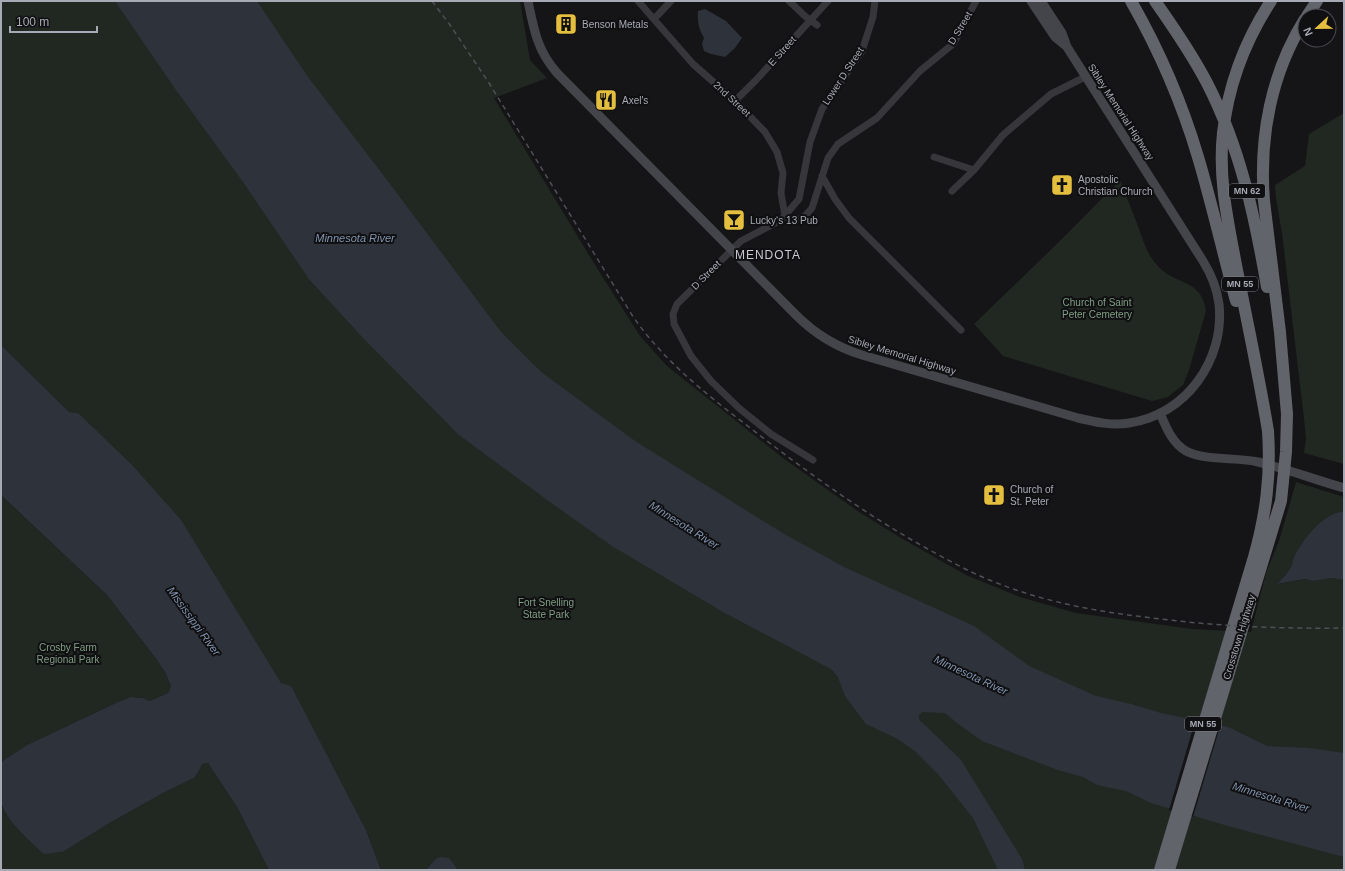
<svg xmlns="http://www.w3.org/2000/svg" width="1345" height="871" font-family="Helvetica,sans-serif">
	<rect width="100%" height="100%" fill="#151416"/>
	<path fill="#212822" d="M1,1H520L530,60L547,78L494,98L592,260L640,336L667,366L783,458L859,512L901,538L966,575L1020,597L1076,613L1192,629L1251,632L1259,600L1267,570L1279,541L1296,482L1344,497V512H1340L1295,556L1291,567L1278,584L1305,579L1313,581L1331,578L1344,580V870H381L366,830L291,687L281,683L78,413L69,412L1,345Z
		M1344,113V464L1304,453L1306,439L1304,419L1282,233L1276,199L1275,185L1305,166L1309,134Z
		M1120,180C1126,195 1132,211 1138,226C1143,240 1147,254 1157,265C1173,285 1202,278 1206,311L1189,370L1183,385L1168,397L1152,401L1003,356L974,324L1063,238Z
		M1,495L107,595L157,660L165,672L171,686L168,693L152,700L149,701L143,698L132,697L118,702L27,745L1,762Z
		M208,763L237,807L269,870H1V804L6,814L30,841L57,853L63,852L106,825L165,792L194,778L199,771L202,764Z"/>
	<path fill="#2e333b" d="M115,1H257L308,77L387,180L501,332L541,372L635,441L784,534L846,568L974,626L1029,666L1096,696L1131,704L1161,713L1228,727L1267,746L1309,748L1344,753V857L1228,826L1151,803L1126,791L1097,785L1083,777L1058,770L982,741L957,723L945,713L922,712L919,715V720L926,726L961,760L1022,859L1025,870H998L973,818L938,774L916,752L898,739L866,724L845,696L838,677L831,669L723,612L612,546L550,502L459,435L364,339L309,279L243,182L176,90Z
		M705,9L726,21L742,38L735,48L725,57L711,54L704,51L702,44L704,38C699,29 697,22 698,11Z
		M1,345L69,412L78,413L133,466L181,520L281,683L291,686L366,830L381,870H269L237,807L208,763L202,764L199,771L194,778L165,792L106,825L63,852L44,854C32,843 7,821 2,805C0,798 1,772 1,762L27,745L118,702L131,697L143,698L149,701L152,700L168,693L171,686L165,672L157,660L107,595L1,495Z
		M1340,512H1344V580L1331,578L1313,581L1305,579L1277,584C1282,579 1287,573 1291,567C1293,563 1293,559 1295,555C1305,538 1320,517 1340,512Z
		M441,857L449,858L458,870H426L437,858Z"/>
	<path fill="#151416" d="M1196,718L1221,723L1193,817L1169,810Z"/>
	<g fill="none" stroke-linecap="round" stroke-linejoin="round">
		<path stroke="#36363b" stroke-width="7" d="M638,1L693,64L735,101L765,132L777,152L783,173L781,193L785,216
			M789,1L806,17L817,25
			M654,19L671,1
			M735,101L757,79L828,1
			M934,157L974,170
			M822,176L835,199L849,218L961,330
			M952,191L974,170L1003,135L1051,94L1085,77
			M785,216L791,219H799L805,216L812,208L828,158L838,144L877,118L920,71L953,44L976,1
			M813,460L771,434L740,409L711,381L691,356L674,324L673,314L677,304L741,241L781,220L799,199L810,142L822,109L862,51L873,17L875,1"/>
		<path stroke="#44454a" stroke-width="9" d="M528,1C534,30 537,50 557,73L796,315C815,334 836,347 862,355L1078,418C1095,422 1112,426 1129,423C1186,415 1225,360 1219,304C1217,288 1211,274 1203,261L1067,47L1062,33L1041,1
			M1031,1L1055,37L1066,46
			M1160,413C1166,427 1172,443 1186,451C1205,461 1237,457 1258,462C1287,469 1316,480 1344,488"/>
		<path stroke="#62646b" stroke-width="12" d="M1131,1C1159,50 1182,103 1198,157C1212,204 1223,253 1236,301
			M1155,1C1174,28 1192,54 1207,83C1240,147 1255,217 1267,287
			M1307,16L1317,1
			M1160,870L1254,557C1266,514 1271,476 1268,431C1259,376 1247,321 1236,265C1228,222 1218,178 1223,133C1228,86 1245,41 1271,1
			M1169,870L1281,501L1286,452L1287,414L1280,332L1264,201C1259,137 1271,73 1305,19"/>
		<path stroke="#4f5055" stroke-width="1.5" stroke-dasharray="5 4" stroke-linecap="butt" d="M432,1L450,25L489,83L632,315C667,367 722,406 771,444C821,482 872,518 926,548C948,560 969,572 992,581C1041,601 1093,611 1145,617C1211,626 1278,629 1344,628"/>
	</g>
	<defs>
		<g id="building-square" transform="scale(1.15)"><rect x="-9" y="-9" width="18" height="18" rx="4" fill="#e3be3f" stroke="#100f11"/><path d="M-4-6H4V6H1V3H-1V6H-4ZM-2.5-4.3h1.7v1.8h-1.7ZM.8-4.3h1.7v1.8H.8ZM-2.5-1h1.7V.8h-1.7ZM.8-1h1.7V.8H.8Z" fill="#111"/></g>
		<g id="restaurant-square" transform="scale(1.15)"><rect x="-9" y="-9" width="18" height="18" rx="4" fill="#e3be3f" stroke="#100f11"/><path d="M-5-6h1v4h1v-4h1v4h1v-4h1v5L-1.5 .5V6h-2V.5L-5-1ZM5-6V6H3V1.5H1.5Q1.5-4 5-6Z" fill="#111"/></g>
		<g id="church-square" transform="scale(1.15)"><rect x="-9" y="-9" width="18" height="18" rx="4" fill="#e3be3f" stroke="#100f11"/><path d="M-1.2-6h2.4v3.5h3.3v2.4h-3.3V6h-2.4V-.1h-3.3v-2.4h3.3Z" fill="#111"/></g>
		<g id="bar-square" transform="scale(1.15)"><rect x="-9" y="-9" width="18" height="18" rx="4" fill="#e3be3f" stroke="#100f11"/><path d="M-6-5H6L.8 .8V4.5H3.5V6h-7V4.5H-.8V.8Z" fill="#111"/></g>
	</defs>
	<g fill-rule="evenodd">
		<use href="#building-square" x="566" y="24"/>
		<use href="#restaurant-square" x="606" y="100"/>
		<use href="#church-square" x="1062" y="185"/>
		<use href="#bar-square" x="734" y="220"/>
		<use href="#church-square" x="994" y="495"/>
	</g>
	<g text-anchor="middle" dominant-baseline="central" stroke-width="4" stroke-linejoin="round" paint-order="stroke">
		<g fill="#100f11" stroke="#7a7c84" stroke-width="1">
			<rect x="1229" y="184" width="36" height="14" rx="3"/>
			<rect x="1222" y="277" width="36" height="14" rx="3"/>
			<rect x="1185" y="717" width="36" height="14" rx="3"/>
		</g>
		<g font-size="9" font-weight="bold" fill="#a7aab5">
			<text x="1247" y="191">MN 62</text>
			<text x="1240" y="284">MN 55</text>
			<text x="1203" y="724">MN 55</text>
		</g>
		<g font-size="10" fill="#a7aab5" stroke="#100f11" text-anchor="start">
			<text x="582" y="24">Benson Metals</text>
			<text x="622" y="100">Axel's</text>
			<text x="1078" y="179">Apostolic<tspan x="1078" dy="12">Christian Church</tspan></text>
			<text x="750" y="220">Lucky‘s 13 Pub</text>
			<text x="1010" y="489">Church of<tspan x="1010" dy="12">St. Peter</tspan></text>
		</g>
		<g font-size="10" fill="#a7aab5" stroke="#100f11">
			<text transform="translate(960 28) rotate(-59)">D Street</text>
			<text transform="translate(782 51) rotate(-48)">E Street</text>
			<text transform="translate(843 76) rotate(-57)">Lower D Street</text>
			<text transform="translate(732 99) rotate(43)">2nd Street</text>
			<text transform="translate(1121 112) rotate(57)">Sibley Memorial Highway</text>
			<text transform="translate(706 275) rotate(-45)">D Street</text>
			<text transform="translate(902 355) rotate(17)">Sibley Memorial Highway</text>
			<text transform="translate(1239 637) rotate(-73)">Crosstown Highway</text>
		</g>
		<g font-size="10" fill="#809f85" stroke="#100f11">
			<text x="1097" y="302">Church of Saint<tspan x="1097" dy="12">Peter Cemetery</tspan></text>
			<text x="546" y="602">Fort Snelling<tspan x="546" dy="12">State Park</tspan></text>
			<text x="68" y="647">Crosby Farm<tspan x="68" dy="12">Regional Park</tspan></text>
		</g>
		<g font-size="11" font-style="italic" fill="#8194ae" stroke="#100f11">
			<text x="355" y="238">Minnesota River</text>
			<text transform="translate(684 525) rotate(32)">Minnesota River</text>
			<text transform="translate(194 621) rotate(54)">Mississippi River</text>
			<text transform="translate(971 675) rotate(25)">Minnesota River</text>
			<text transform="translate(1271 797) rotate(17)">Minnesota River</text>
		</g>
		<g font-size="12" letter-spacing="1" fill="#c8c9d1" stroke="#100f11">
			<text x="768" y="255">MENDOTA</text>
		</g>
	</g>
	<rect width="1345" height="871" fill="none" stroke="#a7aab5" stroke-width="4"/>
	<g transform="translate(1317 28) rotate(248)"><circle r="19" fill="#100f11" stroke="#4c4d53"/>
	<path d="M0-3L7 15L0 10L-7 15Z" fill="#e3be3f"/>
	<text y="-6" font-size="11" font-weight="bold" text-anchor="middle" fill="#a7aab5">N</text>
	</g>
	<path d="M10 26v6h87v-6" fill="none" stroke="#a7aab5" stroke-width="2"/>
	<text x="16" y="26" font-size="12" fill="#a7aab5" stroke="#100f11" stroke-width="3" paint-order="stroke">100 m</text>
</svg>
